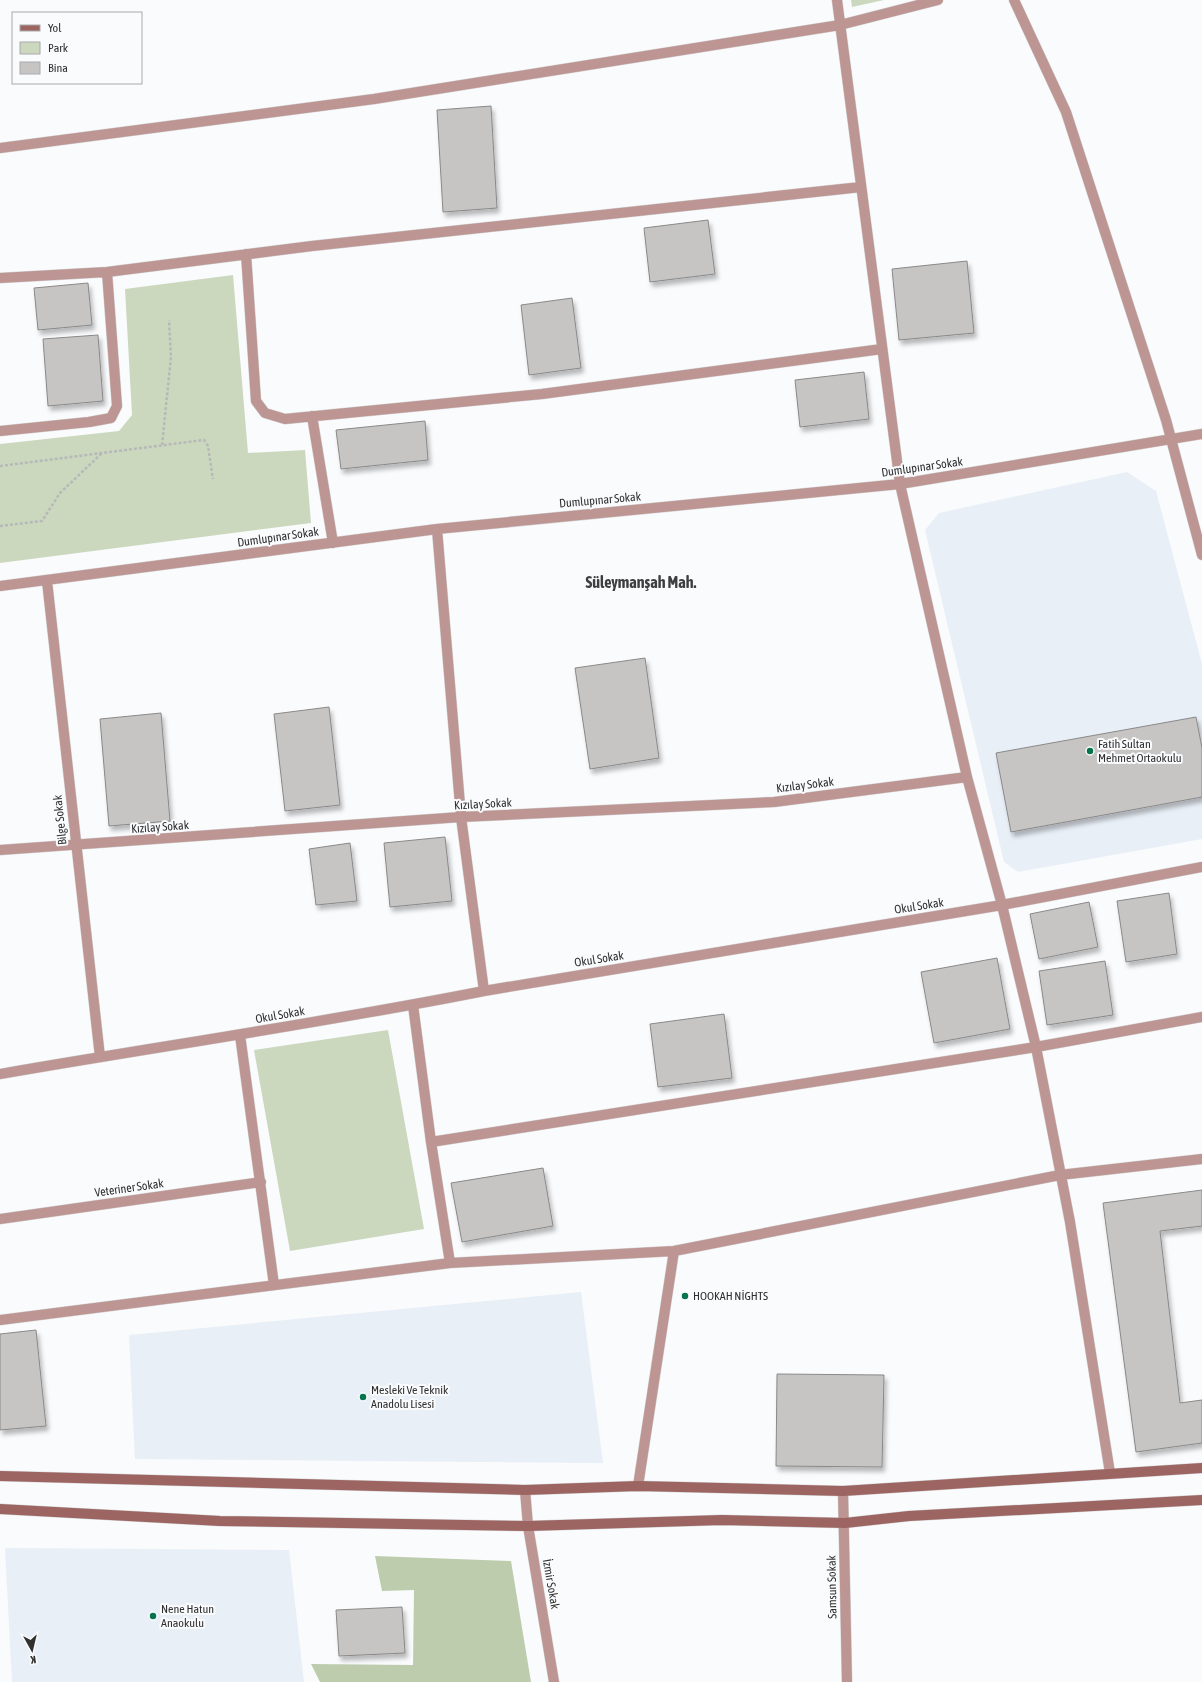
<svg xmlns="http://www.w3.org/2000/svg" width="1202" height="1682" font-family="'Asap Condensed',sans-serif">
	<defs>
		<filter id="shadow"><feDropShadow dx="2.5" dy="4.5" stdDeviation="2" flood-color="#0004"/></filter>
	</defs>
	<rect width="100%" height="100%" fill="#fafbfd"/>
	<path fill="#e9eff7" d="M1127,472L1156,491L1202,664V839L1018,872L1004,862L925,530L939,513Z
		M581,1292L603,1463L135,1459L129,1335Z
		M5,1548L289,1550L304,1682H12Z"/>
	<path fill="#cbd8be" d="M851,0H884L852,7Z
		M233,275L248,453L305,450L311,523L0,563V444L119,431L132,415L125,289Z
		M388,1030L424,1229L290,1251L254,1050Z"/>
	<path fill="#bdccad" d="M375,1556L511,1561L531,1682H320L311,1664L413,1665L414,1590L382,1591Z"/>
	<path fill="#c6c5c4" stroke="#8a8988" filter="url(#shadow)" d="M491,106L497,208L443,212L437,110Z
		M708,220L715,274L650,282L644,228Z
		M967,261L974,333L899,340L892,269Z
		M88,283L92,325L38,330L34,288Z
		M572,298L581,368L529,375L521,305Z
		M98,335L103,401L48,406L43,339Z
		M864,372L869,419L800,427L795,380Z
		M425,421L428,460L341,469L336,430Z
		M645,658L659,758L590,769L575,668Z
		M329,707L340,805L285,811L274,714Z
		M161,713L170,821L109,826L100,719Z
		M1196,717L1202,748V797L1011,832L996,753Z
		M445,837L452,901L390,907L384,843Z
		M350,843L357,901L316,905L309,849Z
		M1169,893L1177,954L1126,962L1117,901Z
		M1089,902L1098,947L1039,959L1030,914Z
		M997,958L1010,1029L934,1043L921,972Z
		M1105,961L1113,1015L1047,1025L1039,971Z
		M724,1014L732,1078L658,1087L650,1024Z
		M543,1168L553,1226L462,1242L451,1183Z
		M1202,1190V1226L1160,1231L1180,1403L1202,1400V1443L1136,1452L1103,1203Z
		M36,1330L46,1426L0,1430V1334Z
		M777,1374L884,1375L882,1467L776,1466Z
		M402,1607L405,1653L339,1656L336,1610Z"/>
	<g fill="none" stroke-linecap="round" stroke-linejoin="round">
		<g stroke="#d6d6d8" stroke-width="11">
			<path id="street" d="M837,0L900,484L967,777L1002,905L1036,1047L1070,1222L1110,1473
				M1014,0L1066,112L1166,420L1202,555
				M0,148L374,99L840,25L938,0
				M246,254L256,401L265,413L285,419L542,394L882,349
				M0,278L107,272L312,246L861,187
				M312,416L333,543
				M0,431L89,422L111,418L117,406L107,272
				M437,529L461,817L484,991
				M47,581L100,1057
				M0,586L437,529L900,484L1202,434
				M0,850L461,817L774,802L967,777
				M413,1005L431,1142L450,1263
				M240,1035L274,1285
				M0,1074C161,1046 323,1023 484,991L1002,905L1202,867
				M431,1142L1036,1047L1202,1017
				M0,1219L261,1182
				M0,1320L450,1263L674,1251L1060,1175L1202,1159
				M638,1486L674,1251
				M525,1490L528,1526L554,1682
				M843,1491L847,1682"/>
		</g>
		<g stroke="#d6d6d8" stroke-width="11">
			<path id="secondary" d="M0,1476L525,1490L638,1486L843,1491L1202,1468
				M0,1509L220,1521L528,1526L722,1520L845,1523L909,1516L1202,1500"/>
		</g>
		<path stroke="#b7b8b9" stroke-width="2.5" stroke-dasharray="3 2" stroke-linecap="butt" d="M162,445L171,357L169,320
			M0,466L204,440L208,446L213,479
			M0,526L42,521L60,493L102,453"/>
		<use href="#street" stroke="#bd9693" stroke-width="10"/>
		<use href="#secondary" stroke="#9c6562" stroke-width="10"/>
	</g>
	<g fill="#06744d" stroke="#fafbfd" stroke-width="1.5">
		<circle cx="1090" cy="751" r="4"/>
		<circle cx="685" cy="1296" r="4"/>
		<circle cx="363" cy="1397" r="4"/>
		<circle cx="153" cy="1616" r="4"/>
	</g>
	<g text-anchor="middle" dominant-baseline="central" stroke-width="4" stroke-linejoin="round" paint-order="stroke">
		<g font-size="12" fill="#303031" stroke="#fafbfd">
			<text transform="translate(922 467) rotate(-8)">Dumlupınar Sokak</text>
			<text transform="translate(600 500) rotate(-5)">Dumlupınar Sokak</text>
			<text transform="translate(278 537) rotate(-8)">Dumlupınar Sokak</text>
			<text transform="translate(805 785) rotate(-7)">Kızılay Sokak</text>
			<text transform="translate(483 804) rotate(-3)">Kızılay Sokak</text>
			<text transform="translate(60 820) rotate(-96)">Bilge Sokak</text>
			<text transform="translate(160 827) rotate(-4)">Kızılay Sokak</text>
			<text transform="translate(919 906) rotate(-9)">Okul Sokak</text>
			<text transform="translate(599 959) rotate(-9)">Okul Sokak</text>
			<text transform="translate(280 1015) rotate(-10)">Okul Sokak</text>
			<text transform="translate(129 1188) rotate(-8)">Veteriner Sokak</text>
			<text transform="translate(551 1584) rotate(80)">İzmir Sokak</text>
			<text transform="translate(832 1587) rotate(-91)">Samsun Sokak</text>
		</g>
		<g font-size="12" fill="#303031" stroke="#fafbfd" text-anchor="start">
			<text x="1098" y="744">Fatih Sultan<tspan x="1098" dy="14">Mehmet Ortaokulu</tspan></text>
			<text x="693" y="1296">HOOKAH NİGHTS</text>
			<text x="371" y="1390">Mesleki Ve Teknik<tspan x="371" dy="14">Anadolu Lisesi</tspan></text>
			<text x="161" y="1609">Nene Hatun<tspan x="161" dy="14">Anaokulu</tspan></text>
		</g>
		<g font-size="16" font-weight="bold" fill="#3d3e3f" stroke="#fafbfd">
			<text x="641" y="582">Süleymanşah Mah.</text>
		</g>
	</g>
	<rect x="12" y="12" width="130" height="72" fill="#fafbfd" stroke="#a9aaab"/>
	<rect x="20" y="25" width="20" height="6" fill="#9c6562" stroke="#a9aaab"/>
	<text x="48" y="32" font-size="12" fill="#303031">Yol</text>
	<rect x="20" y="42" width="20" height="12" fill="#cbd8be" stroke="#a9aaab"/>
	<text x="48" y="52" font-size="12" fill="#303031">Park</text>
	<rect x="20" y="62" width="20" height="12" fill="#c6c5c4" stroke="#a9aaab"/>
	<text x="48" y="72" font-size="12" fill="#303031">Bina</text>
	<g transform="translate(32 1650) rotate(172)" stroke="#fafbfd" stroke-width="3" paint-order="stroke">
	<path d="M0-3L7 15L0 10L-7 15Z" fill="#303031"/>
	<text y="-6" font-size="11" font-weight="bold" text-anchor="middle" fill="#303031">K</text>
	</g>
</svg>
